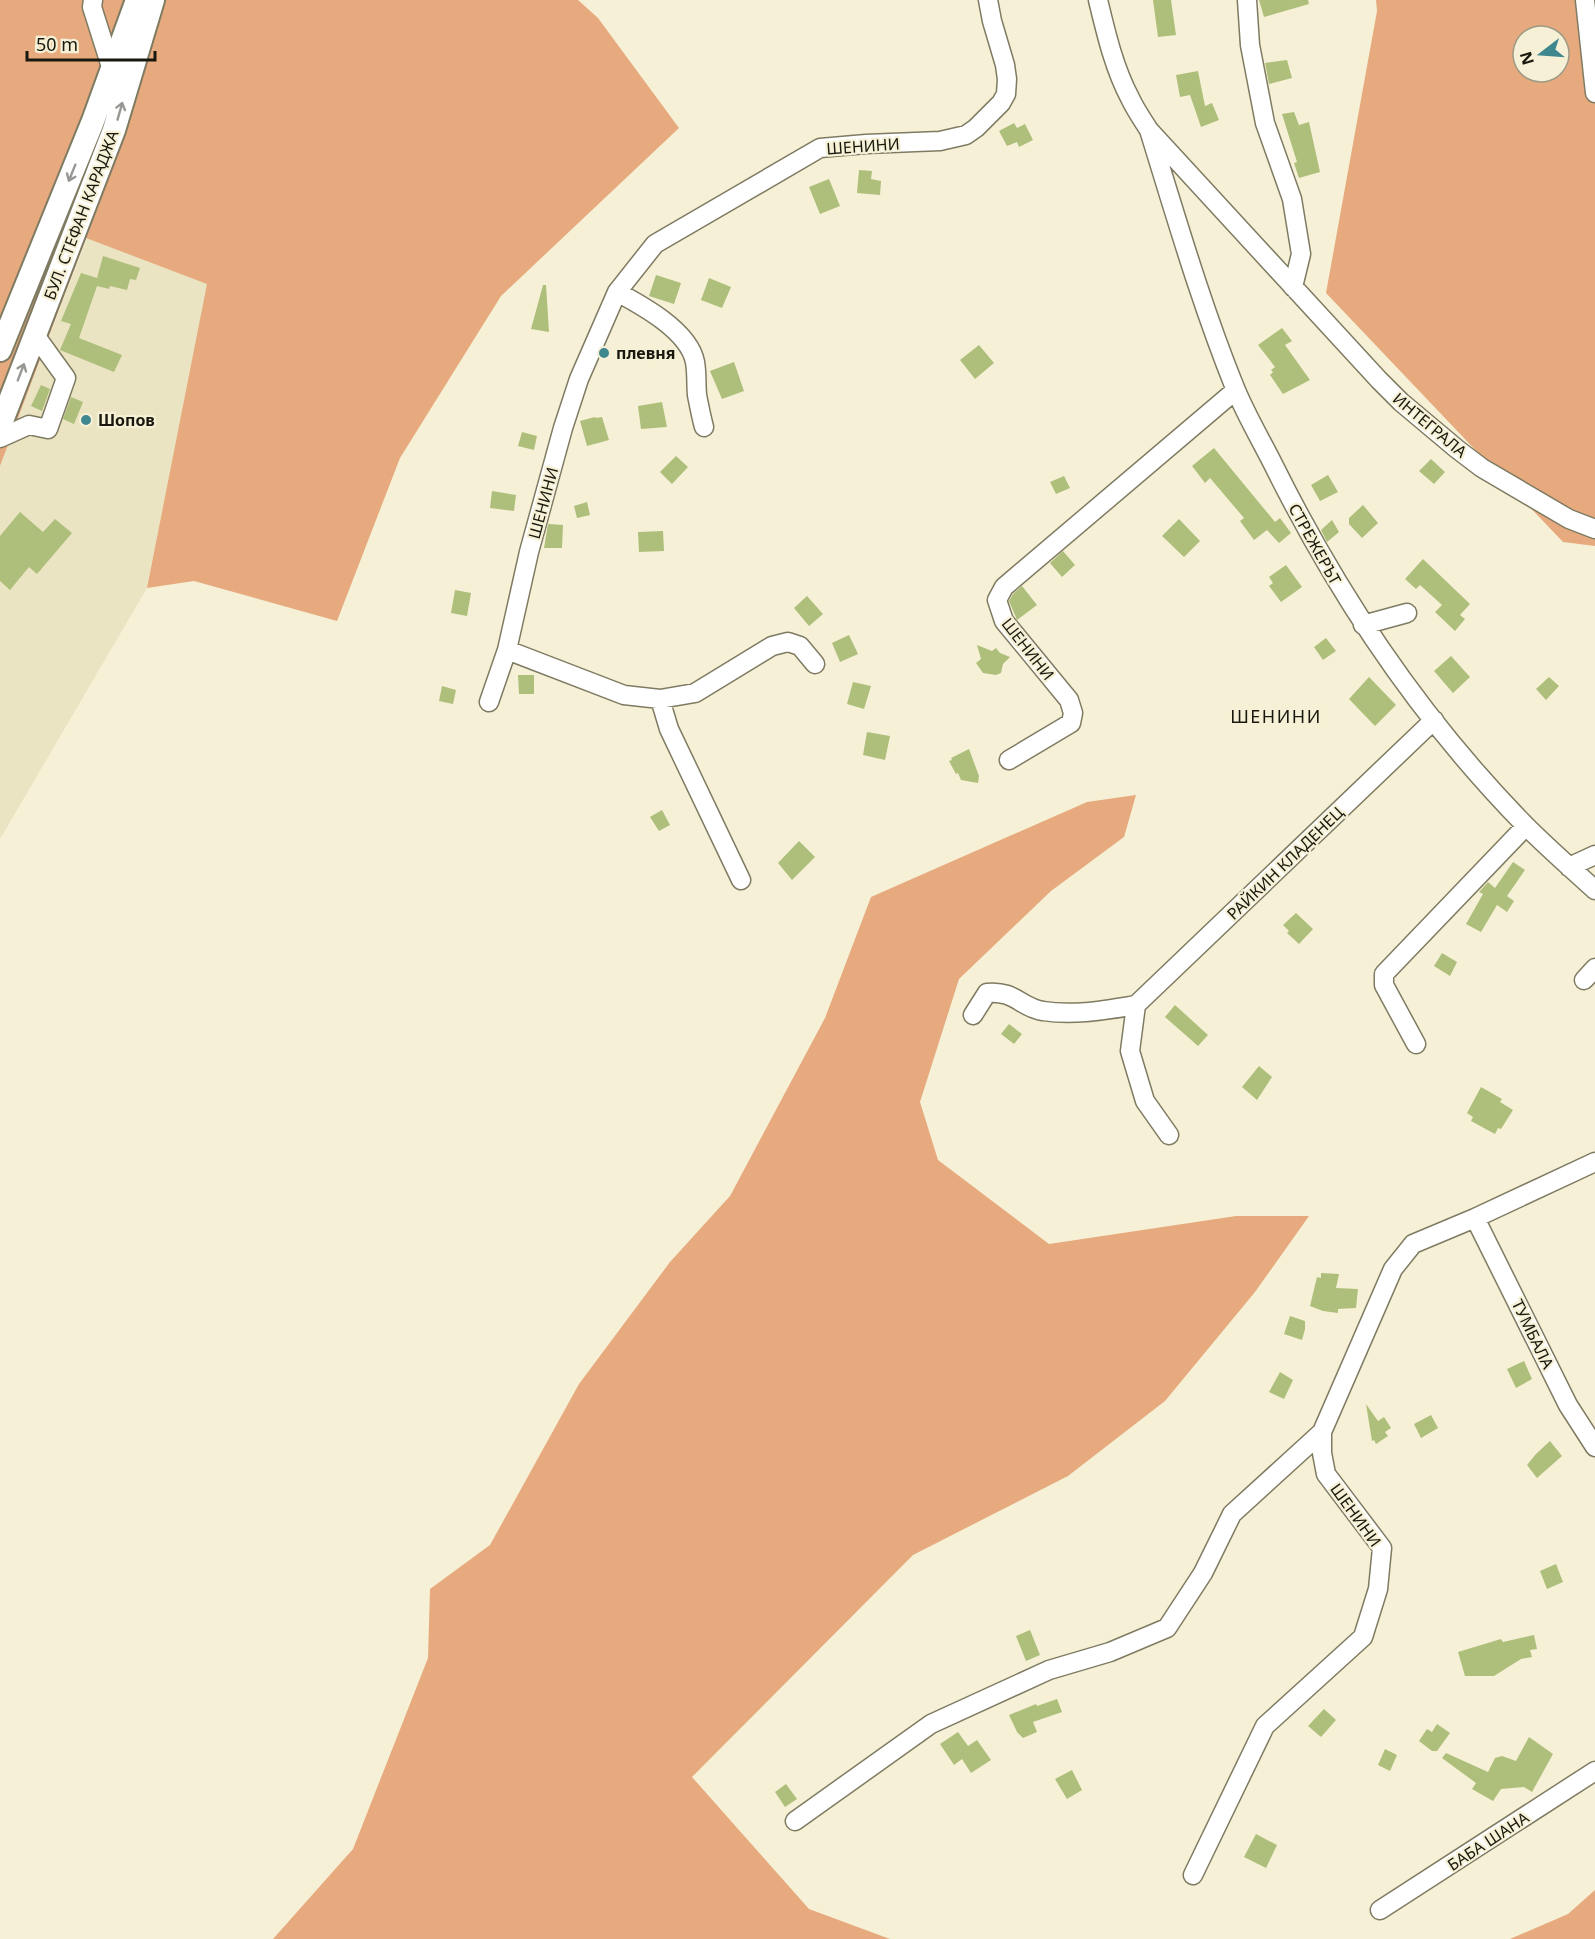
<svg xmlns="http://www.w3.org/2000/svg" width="1595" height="1939" font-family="'Noto Sans',sans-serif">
	<rect width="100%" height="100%" fill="#f6f1d6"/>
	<path fill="#eae4c2" d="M87,238L208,284L147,588L0,839V466Z"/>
	<path fill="#e6aa7e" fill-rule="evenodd" d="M0,0H578L598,18L679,128L501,296L400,458L337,621L194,581L147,588L207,284L86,238L0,466Z
		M1376,0H1595V546L1563,542L1326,293L1377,11ZM1523,36H1559V72H1523Z
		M1136,795L1124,837L1051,891L959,979L920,1102L938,1160L1049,1244L1236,1216H1309L1255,1292L1165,1401L1068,1476L913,1555L692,1777L809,1909L890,1939H273L353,1849L428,1658L430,1589L490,1545L579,1384L670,1262L730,1196L825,1018L871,897L1087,802Z
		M1595,1890V1939H1510L1568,1914Z"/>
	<path fill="#aebe7b" d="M1153,0H1171L1176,35L1158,37Z
		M1259,0H1308L1309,4L1264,17Z
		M1287,60L1292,78L1269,84L1265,63Z
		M1198,71L1205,106L1212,103L1219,120L1201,127L1190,95L1180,97L1176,75Z
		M1294,112L1299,125L1309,122L1320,172L1299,178L1294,163L1297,162L1282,114Z
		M1014,123L1017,128L1025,124L1033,140L1019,147L1017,142L1007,146L999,131Z
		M859,170L872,171L871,179L881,181L880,195L857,193Z
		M829,179L840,206L820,214L809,187Z
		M103,256L140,268L136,280L130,279L127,290L110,286L109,289L97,286L79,338L122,355L114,372L60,350L71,324L61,321L81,273L97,278Z
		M656,275L681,283L674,304L649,296Z
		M709,278L731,287L722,308L701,300Z
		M543,285H546L549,332L531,329Z
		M1282,328L1292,341L1285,345L1310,380L1283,394L1270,375L1273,372L1271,370L1275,367L1258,345Z
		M979,345L994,363L975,379L960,360Z
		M734,362L744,391L722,399L710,371Z
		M41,385L50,389L42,411L31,406Z
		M71,397L83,402L74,424L63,419Z
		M662,402L667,427L641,429L638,406Z
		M595,417L596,418L602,417L609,440L587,446L580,421Z
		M522,432L537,436L534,450L518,446Z
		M1214,448L1275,522L1280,518L1291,533L1279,543L1267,530L1254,540L1240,521L1244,518L1210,478L1205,483L1192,466Z
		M676,456L688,467L672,484L660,472Z
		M1431,459L1445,472L1434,484L1419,471Z
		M1328,475L1338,492L1320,501L1311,485Z
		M1064,476L1070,488L1056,494L1050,482Z
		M492,491L516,495L514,511L490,508Z
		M587,502L590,515L577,518L574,506Z
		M1363,505L1378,523L1362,538L1349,524V518Z
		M20,512L43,532L55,519L72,533L37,574L29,567L10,590L0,581V536Z
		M1179,519L1200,541L1184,557L1162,536Z
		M1332,520L1339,532L1327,542L1321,530Z
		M548,524L563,525L562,548H544Z
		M663,531L664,551L639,552L638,532Z
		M1063,551L1075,565L1062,577L1050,563Z
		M1423,559L1470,604L1460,615L1465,619L1455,631L1435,612L1442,605L1420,585L1416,589L1405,579Z
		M1286,565L1302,587L1281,602L1269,586L1273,583L1269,577Z
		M1022,586L1037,605L1017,620L1009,601L1013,594Z
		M455,590L471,593L467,616L451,613Z
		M807,596L823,614L809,626L794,608Z
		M849,635L858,654L840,662L832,643Z
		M1326,638L1336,651L1323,660L1314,647Z
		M977,645L992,651L996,648L1000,653L1010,657L1003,664L1001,673L996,675L983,673L976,663L981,659Z
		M1451,656L1470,677L1453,693L1434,671Z
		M518,675H534V694H519Z
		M1369,677L1396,705L1375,726L1349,699Z
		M1549,677L1559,686L1546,700L1536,689Z
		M853,682L871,686L864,709L847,704Z
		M442,686L456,690L453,704L439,701Z
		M867,732L890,736L885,760L863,755Z
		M969,749L979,776L978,783L961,780L958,773L956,774L949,761L952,760L951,758Z
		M662,810L670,825L659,831L650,817Z
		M799,841L815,857L792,880L778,863Z
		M1513,862L1525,870L1507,896L1514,901L1507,912L1497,905L1481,932L1466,924L1483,894L1479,892L1488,882L1495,888Z
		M1296,913L1313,929L1299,944L1287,933L1289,931L1283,925Z
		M1442,953L1457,962L1450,976L1434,966Z
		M1175,1005L1208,1035L1198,1046L1165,1017Z
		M1009,1024L1022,1034L1014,1044L1001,1034Z
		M1259,1066L1272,1077L1257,1100L1242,1087Z
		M1481,1087L1502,1099L1500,1102L1513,1110L1501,1129L1498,1128L1495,1134L1471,1121L1473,1117L1467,1113Z
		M1321,1273L1339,1274L1336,1288L1358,1289L1356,1308L1338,1309V1313L1323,1311L1310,1306L1317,1277L1321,1278Z
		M1290,1316L1305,1321V1329L1302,1340L1284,1334Z
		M1524,1361L1532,1379L1516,1388L1507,1369Z
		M1280,1372L1293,1380L1284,1399L1269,1392Z
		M1366,1404L1378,1421L1384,1417L1391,1428L1385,1432L1388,1436L1376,1444L1374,1440L1372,1441Z
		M1431,1415L1438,1428L1421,1438L1414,1424Z
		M1550,1441L1562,1456L1537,1478L1527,1465L1536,1454Z
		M1556,1564L1563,1582L1547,1589L1540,1571Z
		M1030,1630L1040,1655L1026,1661L1016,1636Z
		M1534,1635L1537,1649L1530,1650L1532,1657L1521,1659L1494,1676H1465L1458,1652L1501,1639L1503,1642Z
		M1057,1699L1062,1712L1033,1722L1037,1732L1023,1738L1017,1732L1009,1715L1036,1704L1037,1706Z
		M1324,1709L1336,1720L1321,1737L1308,1726Z
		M1437,1724L1450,1733L1437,1751H1432L1419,1741L1427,1729L1432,1732Z
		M958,1732L968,1746L977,1740L991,1760L971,1773L962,1759L954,1765L940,1744Z
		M1529,1737L1553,1754L1532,1792L1524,1787L1501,1789L1493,1801L1472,1789L1476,1783L1442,1758L1446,1753L1488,1772L1495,1758L1502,1756L1516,1761Z
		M1385,1749L1397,1755L1390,1771L1378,1765Z
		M1072,1770L1082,1790L1067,1799L1055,1779Z
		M786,1784L797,1799L785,1807L775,1792Z
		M1256,1834L1277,1845L1266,1868L1244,1857Z"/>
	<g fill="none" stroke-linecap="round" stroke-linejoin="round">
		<g stroke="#7f7b62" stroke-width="21">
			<path id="minor" d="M93,0L92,7L112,70
				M1098,0C1106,33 1114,68 1130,98C1135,109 1142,119 1149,130L1379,380L1401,402L1457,449L1482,468L1569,519L1595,529
				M1247,0L1250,45L1265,123L1292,199L1301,254L1293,287
				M1585,0L1595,93
				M1149,130C1176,217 1201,304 1235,388C1246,415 1261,440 1274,466C1339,597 1422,720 1525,825C1548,848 1572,869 1595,890
				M617,292C643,306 689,331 695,362C697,373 696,384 697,395C699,405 701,416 704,427
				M0,438L29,425L48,429L66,378L35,335
				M1363,625L1407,613
				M507,650L624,695L660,699L695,693L772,646L788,642L800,646L815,664
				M660,699L669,729L741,880
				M489,702L507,650L529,552L563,428L579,379L617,292L655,244L820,148L866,144L940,141L966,135L976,128L1001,103L1006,94L1007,79L1005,65L992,21L988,0
				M1009,760L1071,723L1073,713L1069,700L1004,621L997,600L1004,587L1236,390
				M1569,867L1595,855
				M1584,980L1595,968
				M1136,1005L1434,720
				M1136,1005L1130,1051L1145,1101L1169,1135
				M973,1015L987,993C1015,990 1021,1008 1043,1011C1074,1016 1105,1010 1136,1005
				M1416,1044L1384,985V974L1526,826
				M1475,1218L1568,1405L1595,1447
				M795,1821L931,1724L1049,1670L1110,1652L1167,1628L1203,1573L1232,1514L1322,1432
				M1193,1875L1265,1726L1363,1637L1378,1589L1382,1548L1326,1474L1322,1453V1432L1393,1269L1413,1244L1475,1218L1595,1162
				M1380,1910L1595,1771"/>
		</g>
		<g stroke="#7f7b62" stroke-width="26">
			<path id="major" d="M0,350L93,121L137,0
				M0,426L114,130L153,0"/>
		</g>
		<use href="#minor" stroke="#fff" stroke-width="18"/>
		<use href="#major" stroke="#fff" stroke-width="22"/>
	</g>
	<defs><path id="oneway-shaft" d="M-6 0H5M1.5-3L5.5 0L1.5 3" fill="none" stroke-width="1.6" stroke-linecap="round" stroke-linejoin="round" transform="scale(1.5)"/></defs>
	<g stroke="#989793">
		<use href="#oneway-shaft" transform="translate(120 111) rotate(-74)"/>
		<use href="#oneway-shaft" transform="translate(72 173) rotate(112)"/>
		<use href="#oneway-shaft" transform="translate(21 372) rotate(-69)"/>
	</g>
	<g fill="#3f878e" stroke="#f6f1d6" stroke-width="2">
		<circle cx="604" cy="353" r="6"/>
		<circle cx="86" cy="420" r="6"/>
	</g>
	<g text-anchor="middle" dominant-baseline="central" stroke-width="4.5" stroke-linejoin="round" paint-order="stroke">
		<g font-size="16" fill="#19180e" stroke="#f6f1d6">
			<text transform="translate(863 146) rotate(-4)">ШЕНИНИ</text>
			<text transform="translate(81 215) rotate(-69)">БУЛ. СТЕФАН КАРАДЖА</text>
			<text transform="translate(1430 425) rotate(40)">ИНТЕГРАЛА</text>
			<text transform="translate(543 503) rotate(-75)">ШЕНИНИ</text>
			<text transform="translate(1315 544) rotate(61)">СТРЕЖЕРЪТ</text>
			<text transform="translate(1028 649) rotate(52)">ШЕНИНИ</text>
			<text transform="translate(1285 863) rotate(-44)">РАЙКИН КЛАДЕНЕЦ</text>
			<text transform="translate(1533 1334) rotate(64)">ТУМБАЛА</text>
			<text transform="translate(1356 1515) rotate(54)">ШЕНИНИ</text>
			<text transform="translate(1488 1841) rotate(-33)">БАБА ШАНА</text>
		</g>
		<g font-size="16" font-weight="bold" fill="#19180e" stroke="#f6f1d6" text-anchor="start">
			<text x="616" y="353">плевня</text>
			<text x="98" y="420">Шопов</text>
		</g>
		<g font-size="18" letter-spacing="1.5" fill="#19180e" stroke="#f6f1d6">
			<text x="1276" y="716">ШЕНИНИ</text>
		</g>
	</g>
	<g transform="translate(1541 54) rotate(253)"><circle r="28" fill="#f6f1d6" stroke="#9e9a86" stroke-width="1.5"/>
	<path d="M0-4.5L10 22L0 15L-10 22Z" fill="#3f878e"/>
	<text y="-9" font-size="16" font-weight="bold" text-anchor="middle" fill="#19180e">N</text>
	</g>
	<path d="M27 51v9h128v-9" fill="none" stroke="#19180e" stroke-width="3"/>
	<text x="36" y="51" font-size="18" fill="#19180e" stroke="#f6f1d6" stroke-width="4.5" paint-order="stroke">50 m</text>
</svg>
